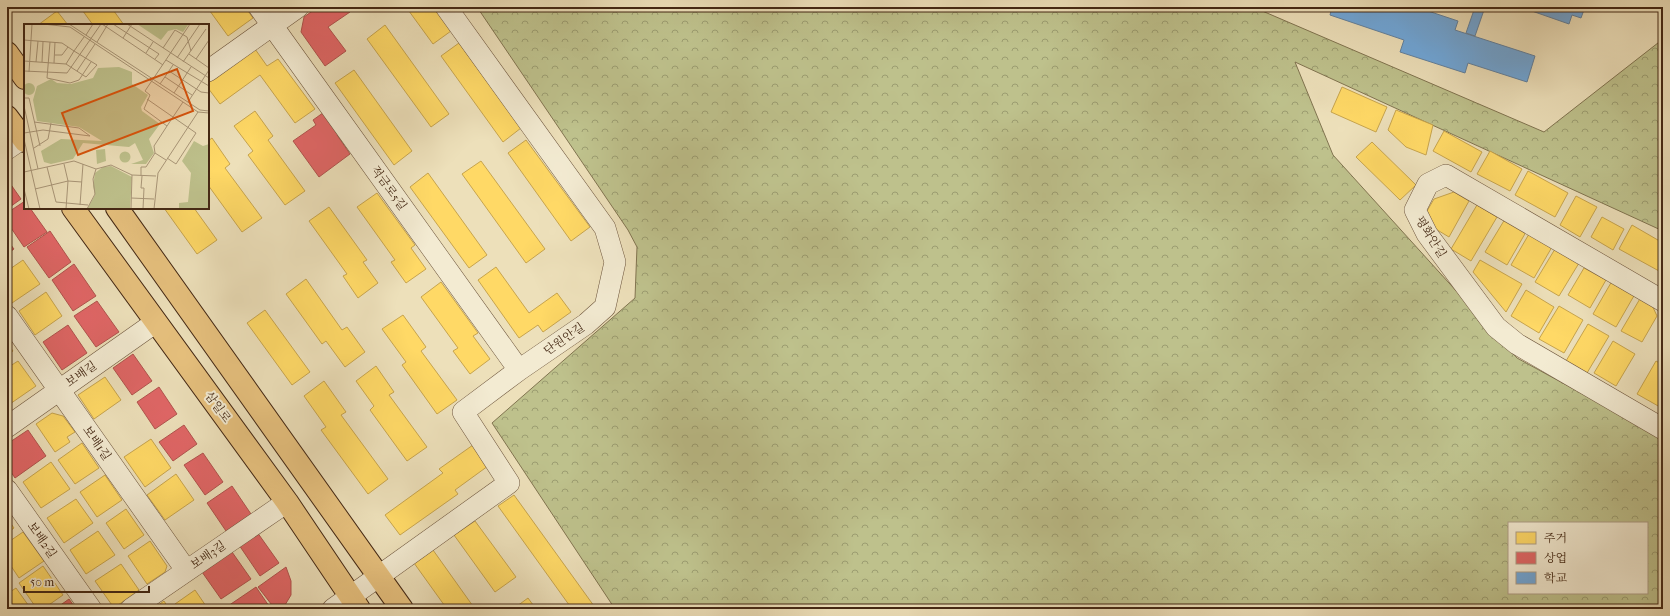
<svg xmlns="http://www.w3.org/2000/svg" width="1670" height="616" font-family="'IM FELL French Canon','Noto Serif KR',serif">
	<defs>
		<pattern id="forest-crowns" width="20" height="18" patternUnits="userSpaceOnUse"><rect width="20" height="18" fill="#bec18c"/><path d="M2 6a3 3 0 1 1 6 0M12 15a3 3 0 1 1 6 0" fill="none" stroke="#9c9d71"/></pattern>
	</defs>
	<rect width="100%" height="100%" fill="#ede0ba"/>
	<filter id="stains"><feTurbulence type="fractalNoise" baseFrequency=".005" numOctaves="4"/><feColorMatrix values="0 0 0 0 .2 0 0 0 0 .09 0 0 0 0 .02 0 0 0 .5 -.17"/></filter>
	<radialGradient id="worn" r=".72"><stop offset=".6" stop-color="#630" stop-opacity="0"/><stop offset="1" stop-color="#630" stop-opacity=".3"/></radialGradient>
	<path fill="url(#forest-crowns)" stroke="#817450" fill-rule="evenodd" d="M477,7H1253L1544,132L1663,39V231L1295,62L1333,155L1517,358L1663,438V609H615L492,423L635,298L637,247L628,230ZM1509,523H1647V593H1509Z"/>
	<path fill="#ffd966" stroke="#c7a44d" d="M80,7H111L124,25H93Z
		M207,7H245L253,18L228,36Z
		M406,7H434L451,31L433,44Z
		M57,11L68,25H38Z
		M385,25L449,114L431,127L367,39Z
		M459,43L521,128L503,142L441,56Z
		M255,49L267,66L278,59L315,109L295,123L260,75L220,104L208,88V83Z
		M354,70L412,151L394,165L335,83Z
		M1342,87L1387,107L1376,132L1331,112Z
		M1396,110L1433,125L1426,155L1406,147L1388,130Z
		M255,111L273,136L268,140L305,191L285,205L248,155L253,151L234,126Z
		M1444,131L1482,152L1471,172L1433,151Z
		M212,138L230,164L225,168L262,218L242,232L208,185V180L210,179L208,176V141Z
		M526,140L590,227L571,241L508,153Z
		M1372,142L1416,185L1400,200L1356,157Z
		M1490,151L1522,169L1510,191L1477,174Z
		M481,161L545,249L526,263L462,174Z
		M1528,171L1568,193L1555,217L1515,195Z
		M428,173L487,255L469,268L410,187Z
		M1454,192L1469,201L1449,237L1434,228L1427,211L1434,199Z
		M377,193L415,245L411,248L426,269L406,283L391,262L395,260L357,207Z
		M1576,196L1597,207L1580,237L1560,225Z
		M1477,205L1497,217L1471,261L1451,249Z
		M329,207L367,260L363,262L378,283L358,298L343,276L347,274L309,221Z
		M164,208H194L217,240L197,254Z
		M1602,217L1624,229L1613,250L1591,237Z
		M1505,219L1526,232L1507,265L1485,252Z
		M1632,225L1663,243V263L1659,271L1619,249Z
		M1529,234L1552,247L1534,278L1511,265Z
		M1555,249L1579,263L1559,296L1535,282Z
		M23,260L40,284L12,303L7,296V271Z
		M1480,260L1522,284L1506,312L1473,272Z
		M496,267L529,313L557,293L571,312L543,332L538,325L519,338L478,280Z
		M1584,268L1606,280L1590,308L1568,295Z
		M306,279L342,330L347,327L365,352L345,367L326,341L322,344L286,294Z
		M1612,281L1635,294L1616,327L1593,314Z
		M441,282L478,333L473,336L490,359L470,374L453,351L458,348L421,297Z
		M1526,290L1554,307L1539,333L1511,316Z
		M46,292L62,316L35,335L19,311Z
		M1641,297L1651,303L1657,316L1642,342L1621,331Z
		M1559,306L1583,320L1564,353L1539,339Z
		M265,310L310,372L292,385L247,323Z
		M403,315L426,347L421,351L457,400L437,414L402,365L406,362L382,329Z
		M1588,324L1609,336L1587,373L1566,361Z
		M1613,341L1635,354L1616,386L1594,373Z
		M7,343L13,351L7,355Z
		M18,361L36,386L7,406V368Z
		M1656,361L1663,365V401L1660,407L1637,394Z
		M376,366L394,392L389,395L427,447L407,461L370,410L374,406L356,381Z
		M105,377L121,400L94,419L78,395Z
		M324,381L346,412L341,415L388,479L368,494L321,430L326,427L304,396Z
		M52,413L63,416L75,432L67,437L70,442L55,452L36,424Z
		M151,439L171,468L145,487L124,457Z
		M82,443L99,468L75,484L58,460Z
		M473,445L488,466L455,490L458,494L400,535L385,515L443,473L439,469Z
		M51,462L70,489L41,508L23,482Z
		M176,474L194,500L165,520L147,495Z
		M105,475L122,500L97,517L80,492Z
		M514,495L594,606L590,609H572L498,506Z
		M76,499L93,523L64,543L47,518Z
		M126,509L144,535L124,549L106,523Z
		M7,518L14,528L7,533Z
		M475,521L516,577L495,592L454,535Z
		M98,531L115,555L86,574L70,550Z
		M23,532L44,561L19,578L7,560V543Z
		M150,541L167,566L165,572L147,584L128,556Z
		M433,550L475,609H447L414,563Z
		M121,564L139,590L114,608L95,581Z
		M43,566L63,595L43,609H37L19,583Z
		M16,588L31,609H7V594Z
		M195,590L208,609H178L175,604Z
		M528,598L536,609H513Z
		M164,601L169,609H153Z"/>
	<path fill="#e06666" stroke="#b1534d" d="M318,7H346L350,12L328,27L346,51L325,66L301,32L304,17Z
		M327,110L342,131L337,135L350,154L319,177L293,141L316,125L313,120Z
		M7,179L21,199L7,209Z
		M25,201V208H30L47,232L24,247L7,222V213Z
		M50,231L71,262L49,278L27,247Z
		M7,240L14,249L7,254Z
		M74,264L96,296L73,311L52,280Z
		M97,301L119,332L96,347L74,316Z
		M68,325L87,353L62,370L43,342Z
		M133,354L152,381L132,395L113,368Z
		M159,387L177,414L155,429L137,402Z
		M184,425L197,444L173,461L159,442Z
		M28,430L46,456L15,478L7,466V444Z
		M203,453L223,482L205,495L184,465Z
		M232,486L251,514L226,531L207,503Z
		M257,532L279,563L260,576L239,545Z
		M232,552L251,579L221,599L202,572Z
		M286,567L291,581V595L285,605L280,609H275L258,587Z
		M256,587L271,609H225V608Z
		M69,599L76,609H55Z"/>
	<path fill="#6fa8dc" stroke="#6282a0" d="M1332,7H1393L1406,11L1407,7H1416L1458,21L1455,30L1535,56L1527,82L1468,63L1465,73L1400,52L1404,40L1330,15Z
		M1475,7H1485L1475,36L1466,33Z
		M1531,7H1585L1581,18L1572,15L1569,24L1529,10Z"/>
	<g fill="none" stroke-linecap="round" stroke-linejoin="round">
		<g stroke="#6e563e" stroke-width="22">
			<path id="minor" d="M259,7L519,370
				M208,71L298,7
				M7,149L23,138
				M1663,301L1446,175L1428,184L1415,210L1427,234L1496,327L1517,344L1663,429
				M7,316L186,570
				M7,427L156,322
				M7,490L91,609
				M131,609L287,502
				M333,609L509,483L463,412L519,370L586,324L605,307L615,262L605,228L446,7"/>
		</g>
		<g stroke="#442814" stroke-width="24">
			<path id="major" d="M7,53L25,78
				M7,117L25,141
				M73,208L287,502L359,609
				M117,208L402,609"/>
		</g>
		<use href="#minor" stroke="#f3ebd2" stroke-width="21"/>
		<use href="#major" stroke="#e6c07d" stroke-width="22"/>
	</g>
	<g text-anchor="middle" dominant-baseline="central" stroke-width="4" stroke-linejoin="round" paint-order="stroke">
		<g font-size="12" fill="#442814" stroke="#f3ebd2">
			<text transform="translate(389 188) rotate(54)">적금로5길</text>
			<text transform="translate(1431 237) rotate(58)">평화안길</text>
			<text transform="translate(564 339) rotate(-35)">단원안길</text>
			<text transform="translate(81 374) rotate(-35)">보배길</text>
			<text transform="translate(218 407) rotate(54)">삼일로</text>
			<text transform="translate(97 443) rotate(55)">보배1길</text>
			<text transform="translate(42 540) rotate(55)">보배2길</text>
			<text transform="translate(208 555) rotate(-34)">보배3길</text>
		</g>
	</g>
	<g transform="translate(24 24)">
		<rect width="185" height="185" fill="#ede0ba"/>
		<path d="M113,0H164V1L159,8L152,5L144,7L137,16ZM95,43L108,48V60L124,71L117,83L118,87L136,100L125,115L130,129L122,140H107L119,136L111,119L105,123L59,119L49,135L27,140L20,138L17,127L37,115L78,117L55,103L13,97L9,76L13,62L27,55L33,59L47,60L69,54L74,44Z" fill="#bec18c"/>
		<path d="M170,117L179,122L185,120V185H155V179L164,178L167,149L158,137ZM87,142L108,153L106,185H63L71,171L69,162L71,149L79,143Z" fill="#bec18c"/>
		<path d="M-1 65a6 6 0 1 1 12 0a6 6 0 1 1-12 0ZM81,125L82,137L73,140L72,126ZM95.5 133a5.5 5.5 0 1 1 11 0a5.5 5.5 0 1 1-11 0Z" fill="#bec18c"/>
		<path fill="none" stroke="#a99678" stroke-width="1" d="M19,0L46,3L174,88L185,89M45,0L176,86L185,87M78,0L139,41M89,0L135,30L131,35M103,0L185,54M62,11L69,0M99,14L108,0M0,16L38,19L50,27L42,40L0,37M26,18L23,54L46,59L55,56L67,38M73,18L84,0M139,24L151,6L163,13L167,27M122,29L129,18M165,30L185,44M31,31H38L44,23M153,34L176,0M172,35L185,16M142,36L185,62M12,38L14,17M18,38L19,18M159,38L182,5M30,39L31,18M42,40L62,53L73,41L50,27L60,13M0,47L43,49L77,0M53,47L71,20M145,47L177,68L185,69M5,48L8,0M141,53L168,71M136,60L149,41M150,69L167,43M0,74H5L16,122M123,75L172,109L152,140L143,134M164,78L185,46M0,82L14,145M143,102L159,78M0,109L19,106L66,112L55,104L10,98M0,115L16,185M10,124L24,115L27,99M131,129L142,136M40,140L44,157L42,185M23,143L32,178L64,181M0,148L50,137L72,145L87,141L108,151L132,152M117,152V143H122L131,129L130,122L143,102L120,85L126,71L121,67L166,0M118,152L117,164H120L119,185M0,165L5,185M11,165L44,157L58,158M107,174L130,175M56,181L59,140M63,185L71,170L69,155L72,145M107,185L108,151M130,185L134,149L174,88"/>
		<path fill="#d8540d" fill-opacity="0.15" stroke="#d8540d" stroke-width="2" d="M153,45L169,87L54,131L38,89Z"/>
		<rect width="185" height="185" fill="none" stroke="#442814" stroke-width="2"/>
	</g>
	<rect width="1670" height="616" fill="none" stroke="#ede0ba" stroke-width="24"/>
	<rect x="8" y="8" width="1654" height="600" fill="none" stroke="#442814" stroke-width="2"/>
	<rect x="12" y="12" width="1646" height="592" fill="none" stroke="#442814"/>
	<rect x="1508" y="522" width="140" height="72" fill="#f3ebd2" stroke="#ad9d86"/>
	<rect x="1516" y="532" width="20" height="12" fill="#ffd966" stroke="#ad9d86"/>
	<text x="1544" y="542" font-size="12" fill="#442814">주거</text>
	<rect x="1516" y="552" width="20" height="12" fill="#e06666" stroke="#ad9d86"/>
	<text x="1544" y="562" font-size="12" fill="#442814">상업</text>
	<rect x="1516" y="572" width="20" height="12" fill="#6fa8dc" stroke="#ad9d86"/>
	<text x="1544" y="582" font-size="12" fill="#442814">학교</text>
	<path d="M24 586v6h125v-6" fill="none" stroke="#442814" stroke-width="2"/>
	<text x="30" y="586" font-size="12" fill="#442814" stroke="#f3ebd2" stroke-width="3" paint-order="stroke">50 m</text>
	<rect width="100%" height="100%" filter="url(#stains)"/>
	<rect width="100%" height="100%" fill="url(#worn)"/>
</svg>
